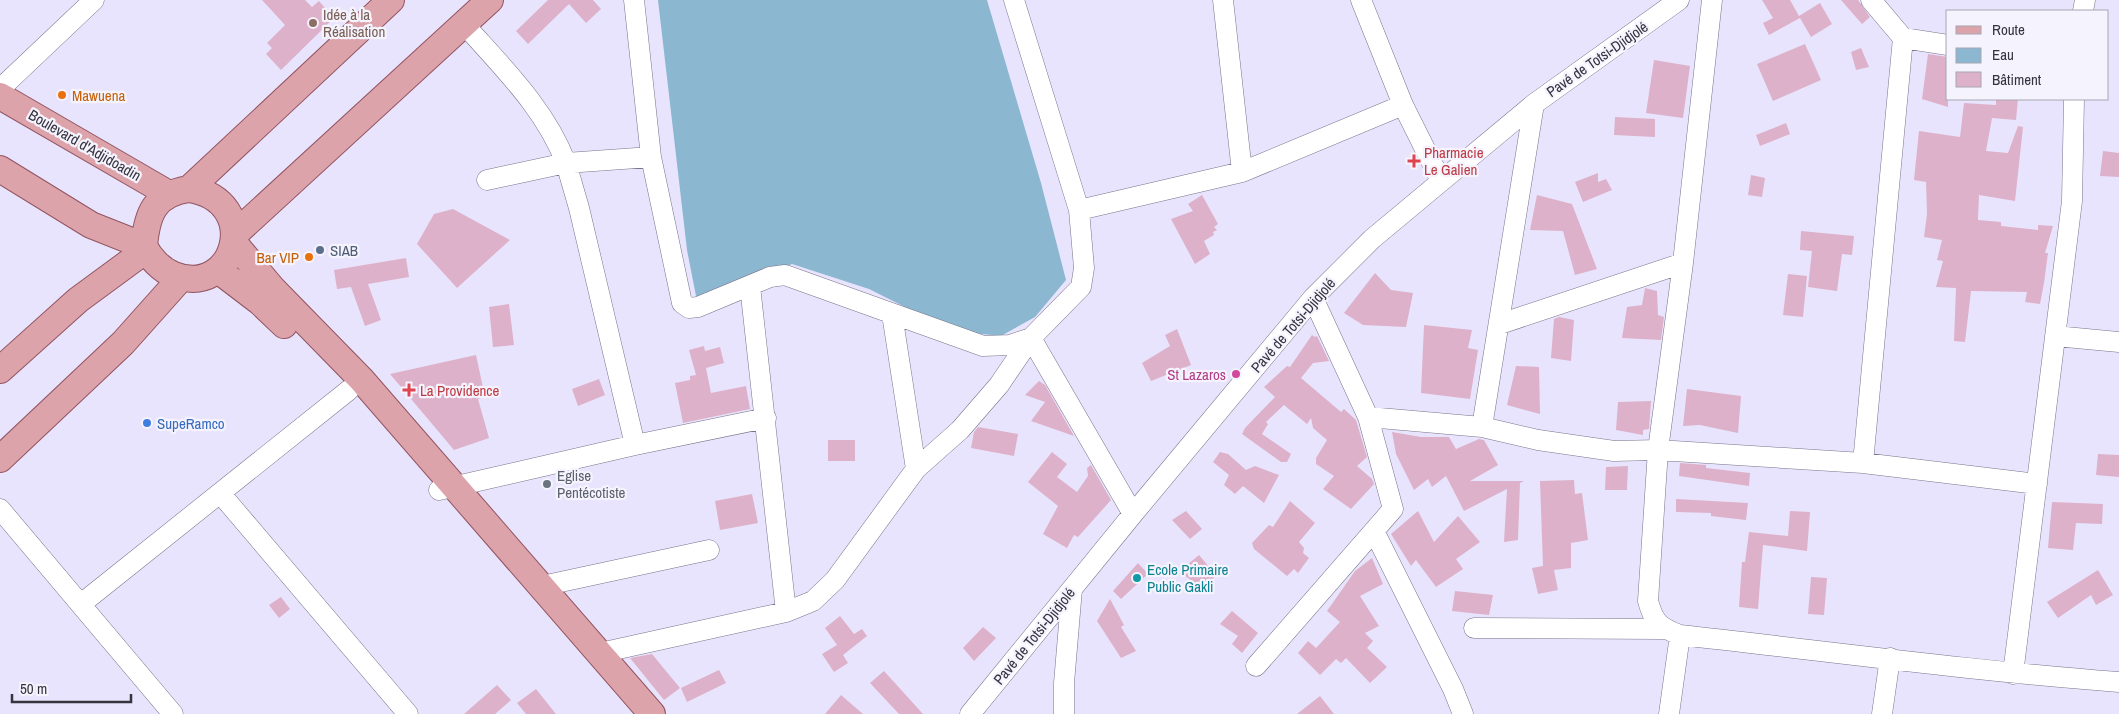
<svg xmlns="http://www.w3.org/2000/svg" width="2119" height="714" font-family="'Archivo Narrow',sans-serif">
	<rect width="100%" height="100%" fill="#e9e4fd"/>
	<path fill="#8bb7d0" d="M658,0H987L1041,183L1066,280L1035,317L1001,336L963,332L925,317L869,289L792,264L709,298L696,296L687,250Z"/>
	<path fill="#ddb1c9" d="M262,0H305L312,7L319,1L334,18L281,70L266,54L272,48L267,43L285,25Z
		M548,0H593L601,9L586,23L569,4L528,44L516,31Z
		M1762,0H1790L1799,16L1820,3L1832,24L1811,37L1800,18L1769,35L1763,23L1773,18Z
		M1841,0H1858L1870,17L1862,24Z
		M1805,44L1821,80L1773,101L1757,64Z
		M1861,48L1869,67L1856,70L1851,52Z
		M1928,54L1948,57V107L1922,99Z
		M1654,60L1690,66L1683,118L1646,113Z
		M1996,99H2018L2016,120L1992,118L1986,151L2008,153L2018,126L2023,127L2015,201L1979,195L1978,220L2001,222V226L2038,230V225L2053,226L2045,253H2048L2044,283L2040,304L2025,302L2027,292L1971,291L1965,342L1954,341L1956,288L1936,287L1943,261L1937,260L1942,240L1924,237L1927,214L1926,182L1914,180L1919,131L1960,137L1964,103L1996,105Z
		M1615,117L1655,119V137L1614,135Z
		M1786,123L1790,134L1760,146L1756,135Z
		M2103,151L2119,153V177L2100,176Z
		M1598,173V182L1606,179L1612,190L1583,202L1575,182Z
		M1751,175L1765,178L1762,197L1748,195Z
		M1202,195L1218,224L1214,227L1217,230L1213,232L1214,235L1204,241L1210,254L1195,264L1171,219L1193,211L1188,204Z
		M1537,195L1572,204L1597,269L1575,275L1563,231L1530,230Z
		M453,209L510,240L457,288L417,244L434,214Z
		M1801,231L1854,236L1852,255L1842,254L1837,291L1808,287L1812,251L1800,250Z
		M406,258L409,277L368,284L381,320L365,326L351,287L337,289L334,270Z
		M1375,273L1391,290L1413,293L1406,327L1363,325L1344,313Z
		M1788,274L1807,276L1803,317L1783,315Z
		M1645,288L1657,291L1658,315L1664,317L1661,340L1622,338L1627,307L1642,305Z
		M509,304L514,345L493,347L489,307Z
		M1559,317L1574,320L1571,361L1551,358L1554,319Z
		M1424,325L1472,330L1468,348L1478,350L1470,399L1421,393Z
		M1177,329L1191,365L1151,381L1142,363L1170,346L1165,335Z
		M1312,335L1315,337L1317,336L1329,361L1313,363L1301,378L1341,412L1344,409L1356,420L1367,457L1357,466L1372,479L1374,484L1351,509L1323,489L1334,476L1316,464V458L1327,440L1313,428L1311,418L1307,424L1284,405L1266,422L1268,424L1262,434L1291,454L1287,462H1281L1242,434L1245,428L1275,397L1264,387L1287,366L1290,367Z
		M704,346L705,351L720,347L724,363L706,368L711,393L746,386L750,409L683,423L675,383L690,380V376L696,375L689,350Z
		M476,355L485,397L478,399L489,438L454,450L390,374Z
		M1516,366L1539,367L1540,414L1507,405Z
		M599,379L605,395L578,406L572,389Z
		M1039,381L1045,385L1074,436L1031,421L1045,402L1025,395Z
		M1687,389L1741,396L1738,433L1700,425L1683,426Z
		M1651,401L1649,429L1643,430V435L1616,430L1618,402Z
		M978,427L1018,434L1014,456L971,448L974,432Z
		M1392,432L1421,437H1449L1456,449L1479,439L1484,440L1498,465L1470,481H1524L1520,483L1518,540L1504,542L1507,489L1464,511L1446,476L1432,487L1428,479L1414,490L1396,454Z
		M828,440H855V461H828Z
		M1052,452L1067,464L1057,477L1077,492L1088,476L1087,468L1091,465L1111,500L1078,537L1074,535L1067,548L1043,534L1058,506L1028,482Z
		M1220,452L1228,454L1246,470L1255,466L1279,475L1264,503L1243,486L1235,494L1224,485L1229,475L1213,462Z
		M2098,454L2119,455V477L2096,475Z
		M1680,463L1706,465V468L1750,473L1749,486L1679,476Z
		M1628,466L1627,490H1605L1606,467Z
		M1574,480L1575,494L1582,493L1588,540L1571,543V568L1554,570L1558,590L1538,594L1532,568L1543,566L1540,481Z
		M752,494L758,523L720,530L715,501Z
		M1676,499L1748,503L1746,520L1711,516V513L1676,512Z
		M1290,501L1315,523L1299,542L1304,548L1303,553L1309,558L1298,573L1294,569L1287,576L1254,549L1252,543L1269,525L1273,527Z
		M2052,502L2103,504L2102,524L2076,523L2073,550L2048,548Z
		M1186,511L1202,529L1190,539L1172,520Z
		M1418,511L1434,542L1458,516L1480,542L1456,559L1463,569L1436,587L1416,560L1411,566L1391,534Z
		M1790,511L1810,512L1807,551L1763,545L1758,609L1739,607L1742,562H1745L1749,532L1788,536Z
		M1199,555L1216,575L1204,590L1184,575L1182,569Z
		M1372,558L1383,584L1360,596L1379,626L1365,633L1373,641L1367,648L1387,667L1370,683L1346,658L1341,663L1336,659L1320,675L1298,653L1308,641L1316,648L1340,622L1327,611L1355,571Z
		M1138,563L1148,574L1121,599L1113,591Z
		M2098,570L2113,595L2096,605L2091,595L2058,618L2047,602Z
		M1811,577L1827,578L1824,615L1808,614Z
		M1455,591L1493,595L1489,615L1452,611Z
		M281,597L290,609L279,618L269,605Z
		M1110,599L1124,625L1121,627L1136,651L1121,658L1097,621Z
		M1232,611L1258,633L1242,653L1232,644L1238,636L1220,624Z
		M840,616L854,634L862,629L867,636L843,655L848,663L834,672L822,654L837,645L825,628Z
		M983,627L996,638L974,661L963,648Z
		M652,654L680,688L664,700L630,658Z
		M719,670L726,683L687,702L681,688Z
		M884,671L923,714H899L870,683Z
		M497,685L511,700L495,714H464Z
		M536,689L556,714H526L517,703Z
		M841,695L863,714H825Z
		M1320,696L1334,714H1297Z"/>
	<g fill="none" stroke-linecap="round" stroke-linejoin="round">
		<g stroke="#79748a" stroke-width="21">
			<path id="minor" d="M634,0L651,157L682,303L689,308L698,307L770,277L785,275L983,346L1010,345L1031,338L1081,287L1084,268L1079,210L1014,0
				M1223,0L1242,172
				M1361,0L1403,105L1441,181
				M1712,0L1683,263L1658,450L1648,601C1654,623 1659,627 1680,635C1826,651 1972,671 2119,682
				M2083,11L2085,0
				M464,24C502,67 545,108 566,163L651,157
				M1903,38L1948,45
				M0,89L94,0
				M487,180L566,163L579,208L635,445
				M1079,210L1242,172L1403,105
				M750,286L786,612
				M892,314L916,469
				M1500,324L1683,263
				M2055,336L2119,342
				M1368,417L1482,427L1538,440L1614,451L1658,450L1863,463L2037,484
				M1482,427L1534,104
				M1863,463L1903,38L1871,0
				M439,490L635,445L766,418
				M220,493L408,714
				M0,509L173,714
				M1374,531L1453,689L1463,714
				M542,586L709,550
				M81,604L349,390
				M1474,628L1662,629
				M600,653L786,612L813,601L835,580L916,469L960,430L999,385L1031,338L1133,514
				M1256,666L1393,509L1368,417L1313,298
				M2013,674L2072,201L2074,99
				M970,714L1133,514L1313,298L1372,239L1534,104L1679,0
				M1064,714V683L1072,589
				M1669,714L1680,635
				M1882,714L1890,658"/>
		</g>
		<g stroke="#925460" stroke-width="28">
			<path id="major" d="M0,96L169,194
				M0,169L91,225L144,246
				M189,189C264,201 235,299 174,275C161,270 150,258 144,246C147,214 154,194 189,189Z
				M189,189L391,0
				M235,234L490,0
				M234,243L272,288L361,379L652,714
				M218,270L260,302L284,325
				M0,370L78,300L146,250
				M0,459L123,343L181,278"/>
		</g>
		<use href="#minor" stroke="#fff" stroke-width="20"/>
		<use href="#major" stroke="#dca3ab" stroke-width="26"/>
	</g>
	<circle fill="#8d6e63" stroke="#f5f3fd" stroke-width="2" cx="313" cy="23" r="5"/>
	<g fill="#e8710a" stroke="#f5f3fd" stroke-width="2">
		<circle cx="62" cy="95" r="5"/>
		<circle cx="309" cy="257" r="5"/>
	</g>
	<g fill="#e0444e" stroke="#f5f3fd" stroke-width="2">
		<path d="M1411.5 153.5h5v5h5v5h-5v5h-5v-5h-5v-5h5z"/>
		<path d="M406.5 382.5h5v5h5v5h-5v5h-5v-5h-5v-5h5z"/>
	</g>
	<circle fill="#5c6f8a" stroke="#f5f3fd" stroke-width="2" cx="320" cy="250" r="5"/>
	<circle fill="#d1479c" stroke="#f5f3fd" stroke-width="2" cx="1236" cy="374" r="5"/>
	<circle fill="#3f7fe0" stroke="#f5f3fd" stroke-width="2" cx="147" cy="423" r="5"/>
	<circle fill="#6b7280" stroke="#f5f3fd" stroke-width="2" cx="547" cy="484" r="5"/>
	<circle fill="#0f9aa8" stroke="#f5f3fd" stroke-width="2" cx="1137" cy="578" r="5"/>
	<g text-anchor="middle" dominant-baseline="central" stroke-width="4.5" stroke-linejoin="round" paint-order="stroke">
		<g font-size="15" fill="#785e54" stroke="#f5f3fd" text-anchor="start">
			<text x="323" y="14">Idée à la<tspan x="323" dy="17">Réalisation</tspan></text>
		</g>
		<g font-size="15" fill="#35333d" stroke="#f5f3fd">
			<text transform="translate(1597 59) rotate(-35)">Pavé de Totsi-Djidjolé</text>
			<text transform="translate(85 145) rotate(30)">Boulevard d'Adjidoadin</text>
			<text transform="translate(1293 325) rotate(-49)">Pavé de Totsi-Djidjolé</text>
			<text transform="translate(1034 636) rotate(-51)">Pavé de Totsi-Djidjolé</text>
		</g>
		<g font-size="15" fill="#c56008" stroke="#f5f3fd" text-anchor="start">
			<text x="72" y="95">Mawuena</text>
			<text x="299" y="257" text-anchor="end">Bar VIP</text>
		</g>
		<g font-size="15" fill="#be3a42" stroke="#f5f3fd" text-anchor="start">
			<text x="1424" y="152">Pharmacie<tspan x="1424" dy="17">Le Galien</tspan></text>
			<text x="420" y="390">La Providence</text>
		</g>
		<g font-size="15" fill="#4e5e75" stroke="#f5f3fd" text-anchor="start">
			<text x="330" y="250">SIAB</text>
		</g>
		<g font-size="15" fill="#b23c85" stroke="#f5f3fd" text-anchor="end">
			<text x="1226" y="374">St Lazaros</text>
		</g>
		<g font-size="15" fill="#366cbe" stroke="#f5f3fd" text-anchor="start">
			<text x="157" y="423">SupeRamco</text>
		</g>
		<g font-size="15" fill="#5b616d" stroke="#f5f3fd" text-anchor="start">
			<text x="557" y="475">Eglise<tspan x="557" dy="17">Pentécotiste</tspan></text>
		</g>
		<g font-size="15" fill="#0d838f" stroke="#f5f3fd" text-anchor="start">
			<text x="1147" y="569">Ecole Primaire<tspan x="1147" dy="17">Public Gakli</tspan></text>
		</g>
	</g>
	<rect x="1946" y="10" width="162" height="90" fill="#f5f3fd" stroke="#a8a6b0"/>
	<rect x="1956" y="26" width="25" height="8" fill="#dca3ab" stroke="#a8a6b0"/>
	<text x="1992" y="35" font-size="15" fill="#35333d">Route</text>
	<rect x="1956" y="48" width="25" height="15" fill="#8bb7d0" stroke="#a8a6b0"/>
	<text x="1992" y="60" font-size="15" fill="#35333d">Eau</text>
	<rect x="1956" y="72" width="25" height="15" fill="#ddb1c9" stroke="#a8a6b0"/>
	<text x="1992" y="85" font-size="15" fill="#35333d">Bâtiment</text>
	<path d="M12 694v8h119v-8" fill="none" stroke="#35333d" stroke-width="2.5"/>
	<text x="20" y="694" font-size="15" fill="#35333d" stroke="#f5f3fd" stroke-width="4" paint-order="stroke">50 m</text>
</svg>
